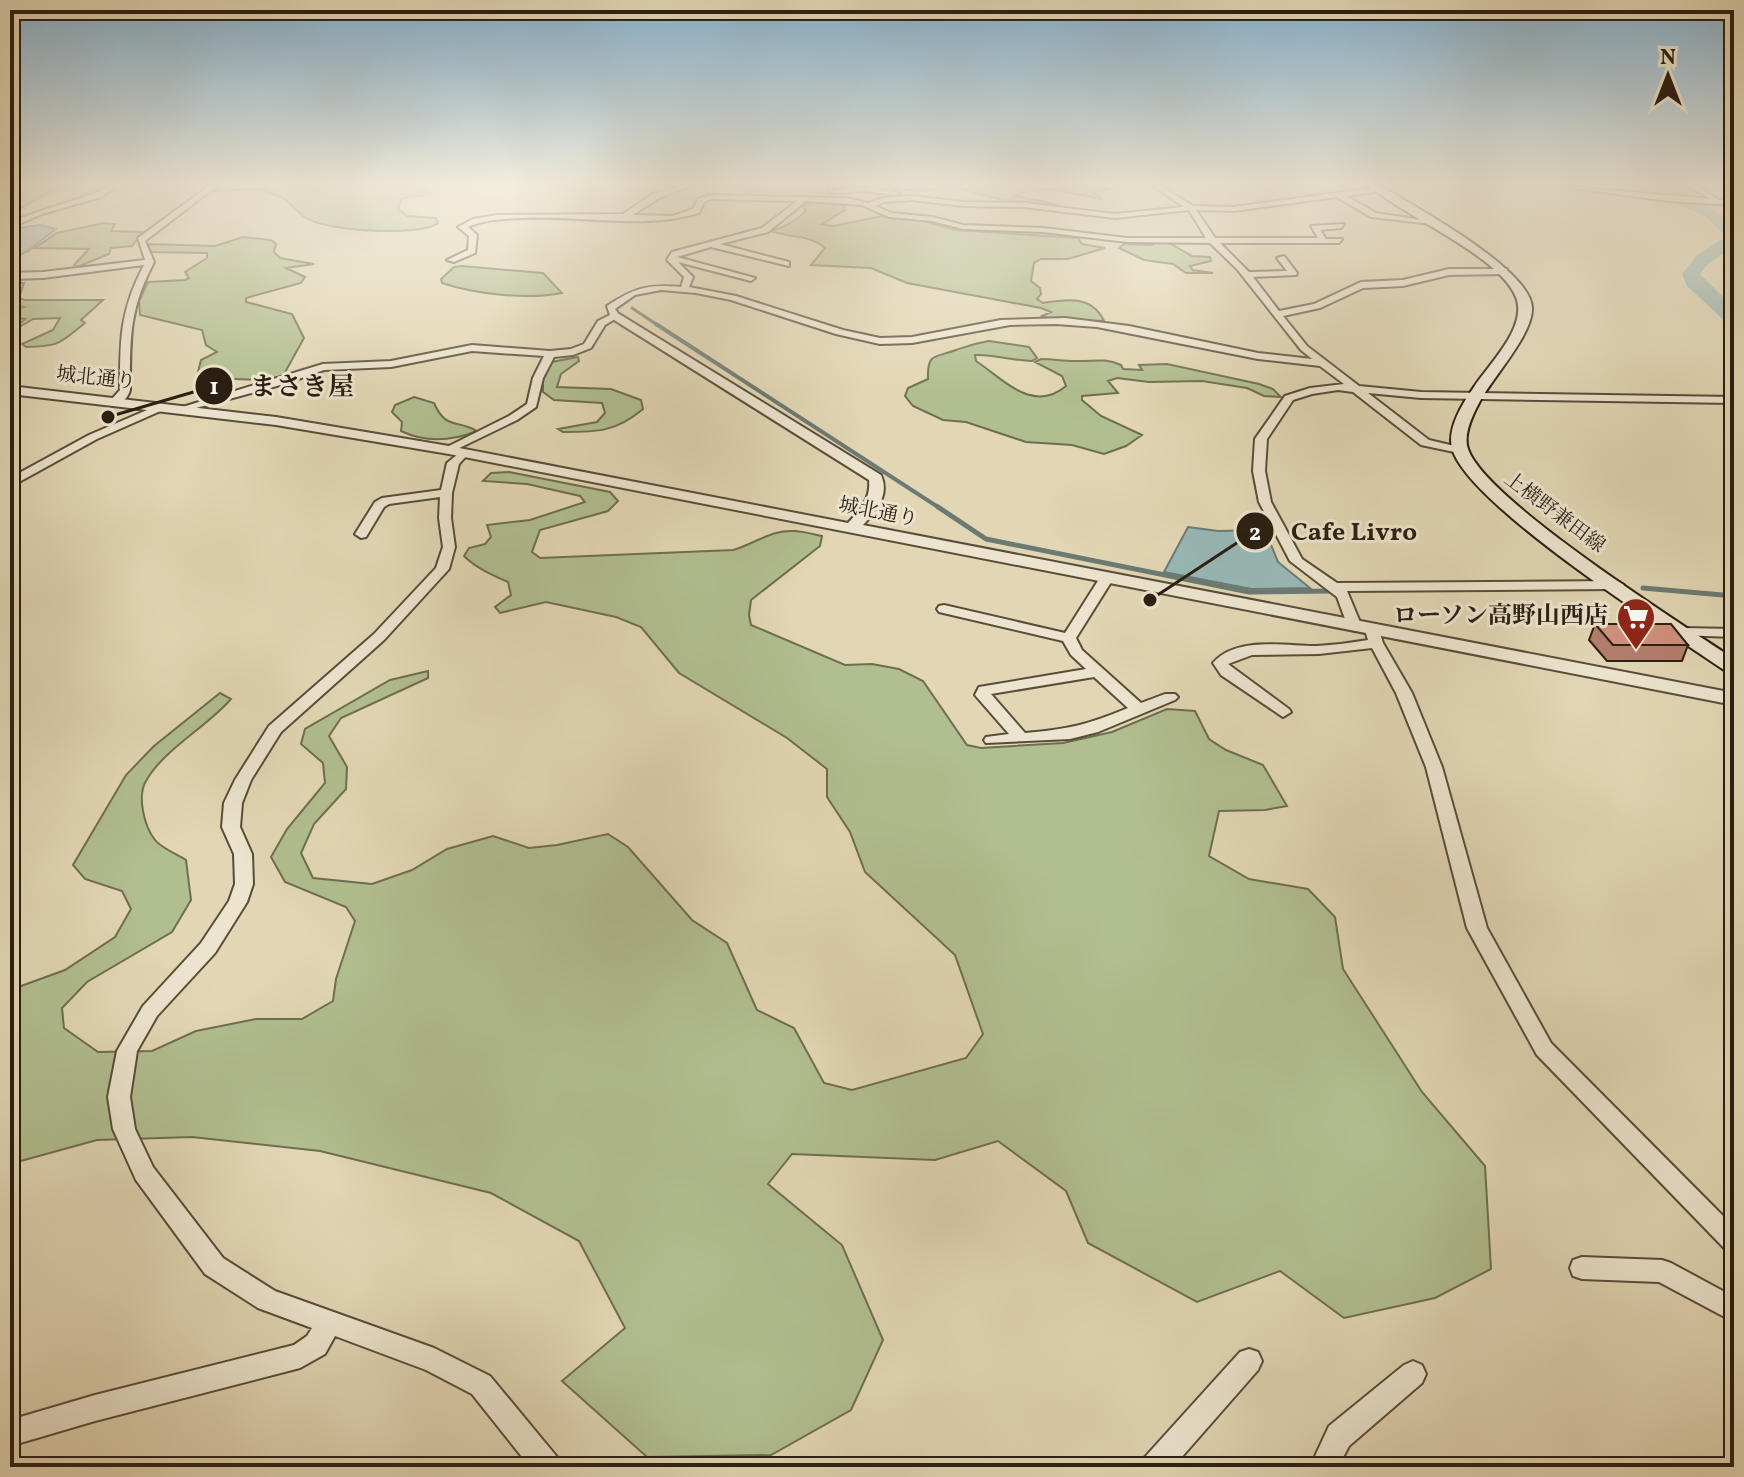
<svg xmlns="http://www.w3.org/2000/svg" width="1744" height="1477" font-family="Vollkorn,'Noto Serif JP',serif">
	<rect width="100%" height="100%" fill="#e2d6b4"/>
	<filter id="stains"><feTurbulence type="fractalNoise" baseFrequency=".0025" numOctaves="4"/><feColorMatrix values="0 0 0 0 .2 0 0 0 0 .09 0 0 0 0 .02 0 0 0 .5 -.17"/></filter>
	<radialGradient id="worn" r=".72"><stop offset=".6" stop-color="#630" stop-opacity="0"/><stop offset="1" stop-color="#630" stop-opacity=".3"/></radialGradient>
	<path fill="#b1be8f" stroke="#6e6e50" stroke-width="2" d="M10,185H67C45,191 33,205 10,212Z
		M220,185H412L431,194L401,199L398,209L407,216L436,218L438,223C421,237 329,231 308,219C291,209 291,197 267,193L265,189L212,191Z
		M879,185H1069L1110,189L1093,191L1101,199C1077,195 1039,181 1016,196L1060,205L1003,200L954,187L920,191L883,188Z
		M828,200L842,202L845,210L822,224L833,226L882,216L924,221L955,230L1078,238L1082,244L1105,248L1068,259H1041L1034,263L1031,281L1040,288L1041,294L1037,299L1043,303C1066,299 1092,295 1104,321L1049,319L1042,316L1051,312L1041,308L907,283L871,268L811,265L825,248C809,234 789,238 771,231C783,228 797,220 806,211L802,206Z
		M103,223L115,224L111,231L142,232L132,246L111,248L109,254L77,267L74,265L89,249L35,248L57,233Z
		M243,237L271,240L276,244L274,252L280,258L314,264L286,268L305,277L301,283L246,298V302L292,314L304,338L283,376C267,381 212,381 198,372L201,360L217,352L206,345L202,330L140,315L139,301L148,282L185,280L189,278L185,272L207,258V253L151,252L148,244L215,246Z
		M1156,241H1191L1171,244L1192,256L1210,257L1211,261L1190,266L1193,270L1213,273H1186L1173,264L1144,260L1119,248L1124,244L1152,245Z
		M462,266L543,273L562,293C527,300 475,294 442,283L441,279L454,267Z
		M17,282L24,283L19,298L25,300H103L81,320L85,323C59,343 62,346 26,347L22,344L53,330L60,318L33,319L21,326L19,324L25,319L10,317V312L24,307L10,304V295L15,289L10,285Z
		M989,341L1029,347L1037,358L1032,361C1013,361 994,354 975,355L976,361C1003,379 1033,414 1066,386L1062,376L1035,362L1041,359C1052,359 1063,361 1075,361C1093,362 1103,357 1121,365L1123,369L1142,370L1139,365L1167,364L1259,384L1273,389L1281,397L1264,396L1247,388L1202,381L1149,382L1117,378L1108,381L1118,393L1082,396V400L1101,416L1142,435L1126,446L1104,454L1072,445L1026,442L966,422L943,420L913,406L905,396L908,388L928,379C927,352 935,358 956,350C968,346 976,343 989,341Z
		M578,357L579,361L561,374L557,387L611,389L641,400L643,409C616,432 597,432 563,432L558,429L597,422L605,413L602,403L554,400L543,392V379L552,362Z
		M414,397L434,403C446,430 456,419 477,431C452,441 426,443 401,431L402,422L392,412L395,405Z
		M509,472L610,492L618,501L608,511L540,530L532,552L540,558L733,550C748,546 761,537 776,533C791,528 807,533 822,536L820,546L751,600L749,615L751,625L845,665L872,664L899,669L923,681L967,745L981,748L1063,743L1112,732L1167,709L1195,711L1209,739L1226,750L1263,765L1287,806L1265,810L1219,811L1209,856L1249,879L1308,889L1335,917L1343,969L1422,1092L1485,1166L1491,1269L1435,1298L1344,1318L1280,1271L1197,1302L1088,1243L1066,1191L998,1141L935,1160L792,1154L768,1184L842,1245L883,1340L851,1410L771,1455L647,1457L562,1381L625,1328L579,1241L491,1193L320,1151L192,1137L97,1140L10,1164V990L65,970L115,937L131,909L122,891L85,879L73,865L126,775L154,746L220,693L231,699C208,726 163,750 146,781C137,796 144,826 155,840C161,848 177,854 186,860L191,900L172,932L87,982L62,1008L64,1028L98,1052L152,1051L196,1031L256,1019H302L333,1001L336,979L355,921L346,907L285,882L271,857L287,829L325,783L323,763L301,744L305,729L390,680L428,671V678L341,718L329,736L347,767L346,789L314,824L301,853L313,878L372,884L412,870L447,849L493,836L529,848L557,845L608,834L628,847L692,920L727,943L757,1010L794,1028L824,1083L852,1090L966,1058L983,1034L955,955L865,872L850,832L827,797V769L787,738L679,673L641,627L616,617L546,602L500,613L495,607L511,595L508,582C492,575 476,568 464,556L469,548L485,544L491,537L487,525L530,520L585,502L580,496L527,484L483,481L491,473Z"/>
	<path fill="#97b7b5" stroke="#6b7a74" stroke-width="2" d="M40,225L56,229L28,251L10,260V229Z
		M1188,527L1218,531L1265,530L1278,562L1310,588L1251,589L1164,572Z"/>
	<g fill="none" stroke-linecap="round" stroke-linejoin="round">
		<path stroke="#6b7a74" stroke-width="3" d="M632,308L659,326"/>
		<path stroke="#6b7a74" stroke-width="4" d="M656,324L941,509"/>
		<path stroke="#6b7a74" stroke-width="5" d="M938,507L986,539L1249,592L1332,591
			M1643,588L1734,596"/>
		<path fill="#97b7b5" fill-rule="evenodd" d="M1634,185C1668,185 1708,202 1734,225V246L1708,264L1700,274L1734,308V325L1727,323L1687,286L1682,274L1696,256L1724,238V234L1705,216L1636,188Z"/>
		<g stroke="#584d3a" stroke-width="4">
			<path id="minor" d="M111,185H120L101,197L42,214L10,228V223C43,207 80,202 111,185Z
				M210,185H218L145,241L154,262C129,310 130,337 130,390C128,398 121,406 111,403L110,401L120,390C120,339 120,311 144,265L43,278L10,279V273L43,272L145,260L138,238Z
				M683,185H693L659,198L633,215L673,216L693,209L698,199L710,195L845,198L869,203L883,198L912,196L964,202L1024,203L1115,214L1184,207L1152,185H1159L1193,206L1234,207L1380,187L1383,191L1346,196L1376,213L1435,222L1431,224L1371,217L1337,197L1234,211L1196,210L1215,238H1318L1311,226L1344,224L1341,228L1320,230L1326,239H1342L1339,243H1220L1249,272L1287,271L1277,258L1284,256L1297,273L1296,275L1253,277L1279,311L1314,304L1361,282L1403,280L1449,269H1507V273L1504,274L1449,275L1403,286L1363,288L1320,308L1283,316L1307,346L1359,386L1421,392L1734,397V403L1421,398L1368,393L1429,440L1463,448L1465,450L1459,453L1421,445L1353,392L1338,390L1312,394L1293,400L1267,439L1265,471L1271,502L1302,559L1337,583L1617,581L1624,585L1617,589L1347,591L1362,627L1355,631L1348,627L1337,597L1290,561L1259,502L1253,471L1255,439L1285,396L1310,388L1344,384L1320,366L1258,359L1097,327L1056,324L1010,325L912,343L880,344L836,334L731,300L696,293L661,290L635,295L615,309L620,316L605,325L591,348L573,355L554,357L543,378L536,407L517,420L449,453L445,452V448L509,416L527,404L533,378L544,356L472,351L391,367L324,370L284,384L185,411L176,409L323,364L391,361L472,345L550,351L571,349L584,344L598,321L610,315L607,306C634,288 648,284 681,287L684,277L667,260L672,252L762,228L797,201L711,199L704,202L699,213C643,230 581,215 523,218C504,219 485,219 468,227L477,235L475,253L454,262L447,260L468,250L469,236L458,227L473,219L498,215L623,214L653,194ZM912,200L964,206L1024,207L1115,218L1189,210L1206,238H1127L1043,228L963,225L932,217L891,213L875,206L884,202ZM806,201L862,205L889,217L932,221L963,229L1043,232L1127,242L1210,243L1237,269L1301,350L1312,359L1258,353L1129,326L1065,318L1001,320L912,337L880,338L843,330L736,296L689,287L693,277L678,262L751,281L755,278L677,257L711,247L789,266V262L720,244L768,232Z
				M1551,185L1711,199L1686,185H1695L1719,200L1734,201V205L1668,201Z
				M866,187L900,193L896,195L866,191L832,193L828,191Z
				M161,404L166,407L165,409L97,439L10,487V478L89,435Z
				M463,450L469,453L459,464L452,493L451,518L455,547L449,569L384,640L281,732L251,780L242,803L240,827L252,854L253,884L247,902L215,953L157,1016L137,1051L130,1097L135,1129L153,1167L223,1258L275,1291L434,1348L490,1376L557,1457L561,1467H530L472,1394L426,1370L335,1336L325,1354L300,1368L95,1421L10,1446V1420L95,1395L294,1345L307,1336L312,1328L258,1308L205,1274L136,1180L113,1129L108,1097L117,1051L143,1006L201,943L229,901L235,884L234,854L222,827L224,803L235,780L269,726L374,634L436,568L443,547L439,518L440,497L389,504L384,507L366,537L361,538L355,534L375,502L382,498L441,490L447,463Z
				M1106,575L1113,579L1076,638L1082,650L1141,703L1165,694H1175L1178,697L1175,700L1098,732L1070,739L986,743L984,740L986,737L1009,734L975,695L979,687L1086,669L1071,655L1063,641L939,612L937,609L939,606L944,605L1065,633L1101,576ZM1094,677L1128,708C1087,725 1069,729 1025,733L991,694Z
				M1372,626L1379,630L1383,643L1412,693L1442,767L1487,928L1551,1043L1734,1227V1254L1726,1250L1537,1055L1467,928L1426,767L1396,693L1372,648L1319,654L1252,655L1228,664L1289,709L1291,712L1283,717L1221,675L1213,663C1236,636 1285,646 1317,646C1334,645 1351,643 1368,640L1365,630Z
				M1683,628L1734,629V637L1678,635L1676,632L1678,629Z
				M1582,1257L1662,1260L1671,1263L1734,1297V1322L1659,1282L1582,1279L1573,1276L1570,1268L1573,1260Z
				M1249,1349L1258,1352L1262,1361L1258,1370L1173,1467H1141L1145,1457L1240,1352Z
				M1413,1361L1422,1365L1426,1374L1422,1383L1349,1446L1338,1467H1310L1329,1426L1404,1365Z"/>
		</g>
		<g stroke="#584d3a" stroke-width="4">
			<path id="tertiary" d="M611,314H619L881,475C890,495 876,511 863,525L1734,693V705L449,454L276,425L10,394V386L276,417L449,446L848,523C860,510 871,499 869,480L611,318Z"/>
		</g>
		<g stroke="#2a1f12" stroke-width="4">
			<path id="secondary" d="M1368,185H1379C1412,205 1531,269 1532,308C1533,335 1491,379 1479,403C1472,416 1463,435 1468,449C1485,500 1682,624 1734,659V674L1727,672C1673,635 1466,504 1452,448C1447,428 1463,403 1474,387C1489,364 1528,327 1516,297C1499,255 1403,216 1368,185Z"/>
		</g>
		<use href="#minor" fill="#ece4ce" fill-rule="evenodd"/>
		<use href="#tertiary" fill="#ece4ce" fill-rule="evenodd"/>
		<use href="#secondary" fill="#ece4ce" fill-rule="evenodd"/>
	</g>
	<path fill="#b37d6c" stroke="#2a1f12" stroke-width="2" d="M1595,624L1688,645L1682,661H1607L1589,640Z"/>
	<path fill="#d0917e" stroke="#2a1f12" stroke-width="2" d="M1595,624H1671L1688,645H1613Z"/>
	<linearGradient id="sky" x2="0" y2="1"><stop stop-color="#87b5d4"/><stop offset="0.47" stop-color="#f2eddd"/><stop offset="1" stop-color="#f2eddd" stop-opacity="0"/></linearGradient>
	<rect width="1744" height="391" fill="url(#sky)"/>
	<defs>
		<g id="supermarket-pin" transform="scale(2)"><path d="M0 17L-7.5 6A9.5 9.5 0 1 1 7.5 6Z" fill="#8f2418" stroke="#ece4ce"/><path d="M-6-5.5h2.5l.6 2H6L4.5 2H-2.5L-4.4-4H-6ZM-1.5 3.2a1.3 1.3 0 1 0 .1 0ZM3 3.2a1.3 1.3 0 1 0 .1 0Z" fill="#fff"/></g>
	</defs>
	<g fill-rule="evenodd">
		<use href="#supermarket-pin" x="1636" y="617"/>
	</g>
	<g text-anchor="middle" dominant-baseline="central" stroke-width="6" stroke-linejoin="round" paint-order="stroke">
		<g font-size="20" fill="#2a1f12" stroke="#ece4ce">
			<text transform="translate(96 379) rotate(6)">城北通り</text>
			<text transform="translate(878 513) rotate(11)">城北通り</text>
			<text transform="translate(1554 513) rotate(37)">上横野兼田線</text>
		</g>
		<g font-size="24" font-weight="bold" fill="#2a1f12" stroke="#ece4ce" text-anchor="end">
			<text x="1608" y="617">ローソン高野山西店</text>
		</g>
	</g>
	<path fill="none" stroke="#2a1f12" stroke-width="3" d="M108 417L214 386M1150 600L1255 531"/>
	<g fill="#2a1f12" stroke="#ece4ce" stroke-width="3">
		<circle cx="108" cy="417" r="8"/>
		<circle cx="1150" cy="600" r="8"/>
		<circle cx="214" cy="386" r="20"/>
		<circle cx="1255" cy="531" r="20"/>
	</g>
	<g font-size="24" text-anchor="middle" font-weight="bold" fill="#fff">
		<text x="214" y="394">1</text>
		<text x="1255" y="540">2</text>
	</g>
	<g font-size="26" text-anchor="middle" font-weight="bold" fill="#2a1f12" stroke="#ece4ce" stroke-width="6" stroke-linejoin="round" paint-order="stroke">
		<text x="302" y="395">まさき屋</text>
		<text x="1354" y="540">Cafe Livro</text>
	</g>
	<rect width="1744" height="1477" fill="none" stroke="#e2d6b4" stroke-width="40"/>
	<rect x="12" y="12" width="1720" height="1453" fill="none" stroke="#2a1f12" stroke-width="4"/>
	<rect x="20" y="20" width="1704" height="1437" fill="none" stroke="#2a1f12" stroke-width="2"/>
	<g transform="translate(1668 76)" stroke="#ece4ce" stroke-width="6" paint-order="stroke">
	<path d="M0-6L14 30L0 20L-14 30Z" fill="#2a1f12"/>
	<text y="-12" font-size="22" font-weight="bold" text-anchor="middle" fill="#2a1f12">N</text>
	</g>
	<rect width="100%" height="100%" filter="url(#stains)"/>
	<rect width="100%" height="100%" fill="url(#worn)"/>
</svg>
